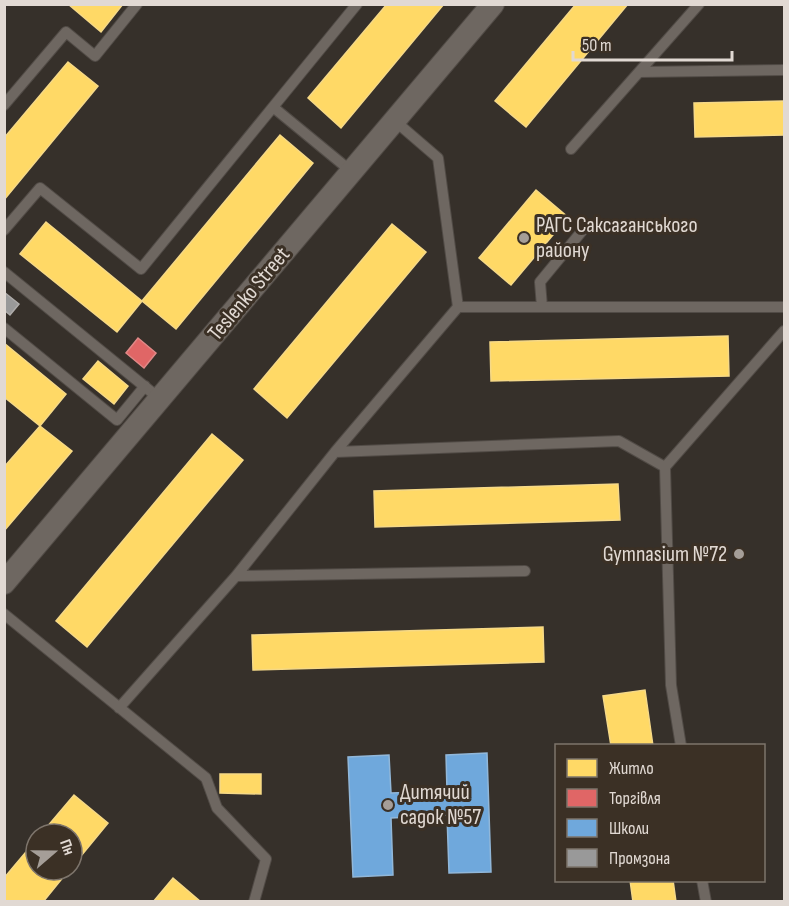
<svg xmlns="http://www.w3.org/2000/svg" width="789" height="906" font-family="'Sofia Sans Condensed',sans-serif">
	<rect width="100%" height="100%" fill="#36302a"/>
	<path fill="#ffd966" stroke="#f6d987" stroke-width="1.5" d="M68,4H123L101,32Z
		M387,4H444L341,128L308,98Z
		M576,4H628L526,127L495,101Z
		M68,62L98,86L4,200V138Z
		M784,101V135L695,137L694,103Z
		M280,135L313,163L176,329L142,301Z
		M536,190L568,217L511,285L479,258Z
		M46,222L142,301L117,332L20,254Z
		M392,224L426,252L287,418L254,389Z
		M728,336L729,376L491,381L490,342Z
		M4,343L66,394L40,426L4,397Z
		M98,361L128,386L114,404L83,379Z
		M40,426L72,451L4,531V467Z
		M212,434L243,460L87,647L56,621Z
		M618,484L620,520L375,527L374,491Z
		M543,627L544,662L253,670L252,635Z
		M645,690L653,746H611L603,696Z
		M220,774H261V794L220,793Z
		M74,795L108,823L72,867V834H41Z
		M36,840V870H69L43,902H4V878Z
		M173,878L201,902H153Z
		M630,880H673L676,902H633Z"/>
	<path fill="#e06666" stroke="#e08887" stroke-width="1.5" d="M138,338L156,353L144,368L126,353Z"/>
	<path fill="#6fa8dc" stroke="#91b7d9" stroke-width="1.5" d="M487,753L491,872L449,873L447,815L391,818L393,875L353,877L348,757L389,755L391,793L447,791L446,755Z"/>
	<path fill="#999" stroke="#afacaa" stroke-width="1.5" d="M4,292L19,304L10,315L4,310Z"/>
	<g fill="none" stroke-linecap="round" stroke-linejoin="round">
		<g stroke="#514b46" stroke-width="12">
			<path id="service" d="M639,72L784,70
				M4,105L66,32L95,56L137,4
				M273,107L357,4
				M571,149L699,4
				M4,230L40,188L141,269L273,107L352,172
				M4,272L160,399
				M458,307H784
				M542,307L540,282L582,231
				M4,328L117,420L145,386
				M335,452L619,441L665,467
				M236,576L525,571
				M4,614L206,778L217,808L266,859L254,902
				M119,708L236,576L335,452L458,307L438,158L395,121
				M681,746L671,685L665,467L784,331
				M702,880L706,902"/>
		</g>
		<g stroke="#514b46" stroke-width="24">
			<path id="minor" d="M4,583L493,4"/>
		</g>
		<use href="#service" stroke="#6e6761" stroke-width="10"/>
		<use href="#minor" stroke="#6e6761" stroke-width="22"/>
	</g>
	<g fill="#a59e98" stroke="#3b3025" stroke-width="2">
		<circle cx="524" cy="238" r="6"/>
		<circle cx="739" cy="554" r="6"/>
		<circle cx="388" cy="805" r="6"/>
	</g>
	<g text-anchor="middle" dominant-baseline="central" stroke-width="6" stroke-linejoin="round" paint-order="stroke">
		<g font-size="22" fill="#e1d9d3" stroke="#3b3025" text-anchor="start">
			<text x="536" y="225">РАГС Саксаганського<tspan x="536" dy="25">району</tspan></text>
			<text x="727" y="554" text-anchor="end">Gymnasium №72</text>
			<text x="400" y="792">Дитячий<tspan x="400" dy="25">садок №57</tspan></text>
		</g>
		<g font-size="22" fill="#e1d9d3" stroke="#3b3025">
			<text transform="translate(249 294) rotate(-50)">Teslenko Street</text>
		</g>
	</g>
	<rect width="789" height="906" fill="none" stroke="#e1d9d3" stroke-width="12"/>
	<rect x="555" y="744" width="210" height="138" fill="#3b3025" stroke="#7d746b" stroke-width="1.5"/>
	<rect x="567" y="759" width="30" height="18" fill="#ffd966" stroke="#7d746b" stroke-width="1.5"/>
	<text x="609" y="774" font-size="18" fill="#e1d9d3">Житло</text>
	<rect x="567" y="789" width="30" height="18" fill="#e06666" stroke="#7d746b" stroke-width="1.5"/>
	<text x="609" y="804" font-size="18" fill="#e1d9d3">Торгівля</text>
	<rect x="567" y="819" width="30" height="18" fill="#6fa8dc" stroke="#7d746b" stroke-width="1.5"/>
	<text x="609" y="834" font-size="18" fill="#e1d9d3">Школи</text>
	<rect x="567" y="849" width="30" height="18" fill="#999999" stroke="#7d746b" stroke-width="1.5"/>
	<text x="609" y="864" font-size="18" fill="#e1d9d3">Промзона</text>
	<g transform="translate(54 852) rotate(70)"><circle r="28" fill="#3b3025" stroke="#7d746b" stroke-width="1.5"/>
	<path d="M0-4.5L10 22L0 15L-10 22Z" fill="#a59e98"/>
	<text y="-9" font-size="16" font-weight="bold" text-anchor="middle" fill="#e1d9d3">Пн</text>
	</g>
	<path d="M573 51v9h159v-9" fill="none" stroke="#e1d9d3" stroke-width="3"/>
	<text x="582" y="51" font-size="18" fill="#e1d9d3" stroke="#3b3025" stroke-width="4.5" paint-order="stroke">50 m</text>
</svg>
